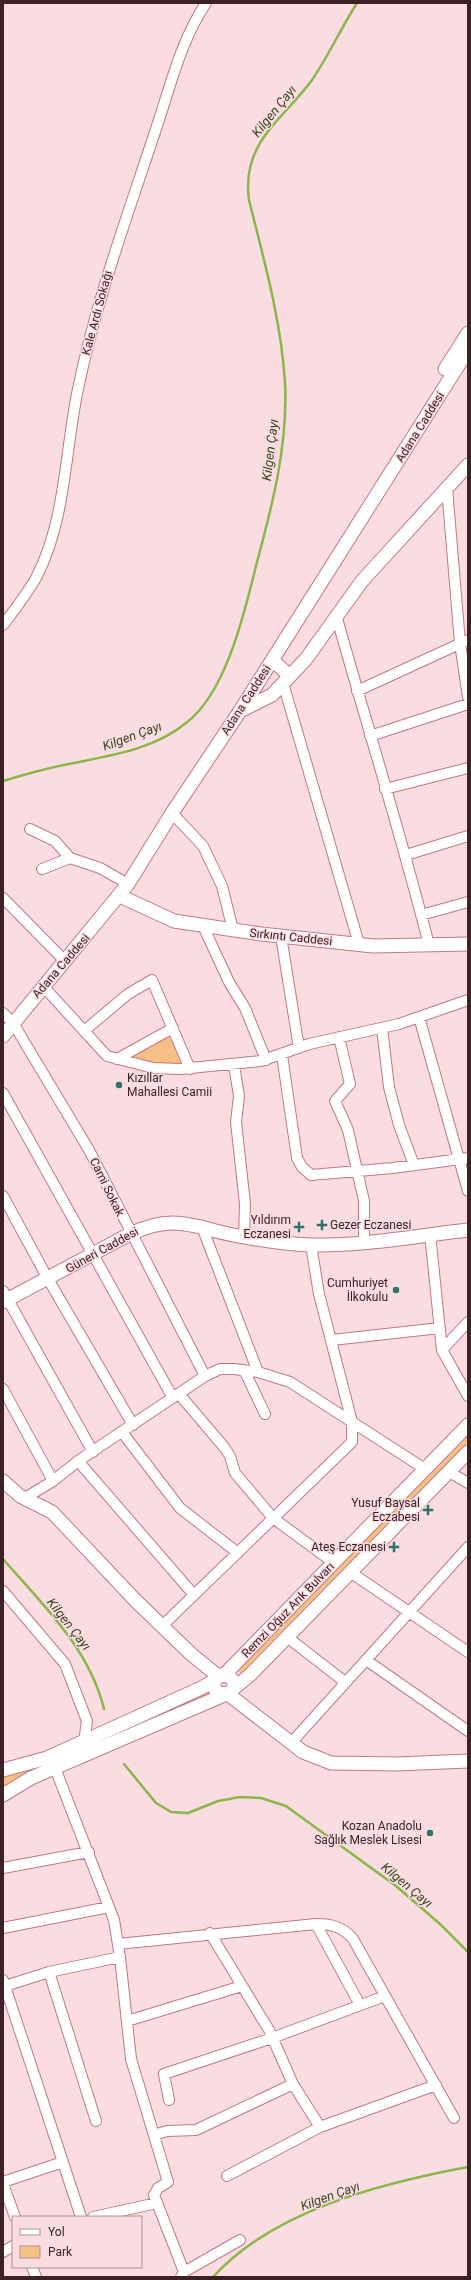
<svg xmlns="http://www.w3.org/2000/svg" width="471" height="2280" font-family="Roboto,sans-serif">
	<rect width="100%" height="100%" fill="#fbdce1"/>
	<path fill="#f6bf84" d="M171,1033L185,1064L169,1067L126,1057Z
		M468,1436V1442L241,1674L237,1670Z
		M208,1690L211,1696L121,1732Z
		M52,1762L4,1789L3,1777Z"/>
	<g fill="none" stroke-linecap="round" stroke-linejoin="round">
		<path stroke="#8bb64b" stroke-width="2.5" d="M3,781C23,775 43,769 64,765C106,756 152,751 186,723C227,692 245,610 257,562C273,503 288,444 285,382C281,320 264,260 249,200C241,142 283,120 312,80C329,55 341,28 357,3
			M3,1559C43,1605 89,1648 104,1709
			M124,1764L156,1803L171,1812L188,1813L218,1801L240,1797L261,1798L286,1806L396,1886L440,1924L468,1952
			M213,2277C274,2210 382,2183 468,2167"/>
		<g stroke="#be7986" stroke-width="12">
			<path id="street" d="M447,488L460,643L468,697
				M336,615C367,725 401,835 429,945
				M3,625C15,609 28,593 37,576C66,519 65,450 78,389C96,301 127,217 155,132C170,88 180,42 206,3
				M283,683L359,944
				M357,691L468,640
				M370,736L468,704
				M385,789L468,768
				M172,813L203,846L222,886L233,930
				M30,829L55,841L70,858
				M406,855L468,836
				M42,869L70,858L100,868L128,884
				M3,898L65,961
				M421,915L468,902
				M203,926L229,982L245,1008L266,1060
				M281,936L299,1048
				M43,986L107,1056L153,1068L180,1069L261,1061L309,1044L399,1024L468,1000
				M3,1013L13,1023L89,1150L205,1376
				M419,1017L468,1191
				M382,1028L389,1087L399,1125L414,1165
				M84,1031L128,994L152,980L190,1069
				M339,1037L350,1084L335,1101L348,1130L364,1201V1242
				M282,1055L297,1158L302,1167L311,1175L393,1168L468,1158
				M117,1059L173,1028
				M234,1065L239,1096L236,1122L245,1204L244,1237
				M3,1093L173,1398
				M3,1196L48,1279L133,1425
				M202,1227L258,1372
				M430,1234L442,1350L468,1396
				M3,1291L93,1452
				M332,1340L440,1328
				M442,1350L468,1322
				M244,1370L265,1414
				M3,1389L53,1481
				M179,1394L224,1447L230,1456L235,1473L273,1518L334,1563
				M122,1432L180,1508L238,1553
				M78,1461L194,1595
				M449,1472L468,1483
				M25,1498L53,1481L78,1461L205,1376L220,1369H234L258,1372L290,1382L425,1469
				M350,1572L468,1652
				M3,1591L65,1664L87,1721L84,1742
				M162,1626L352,1442V1422L319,1294L311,1245
				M287,1637L345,1682
				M366,1660L468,1731
				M291,1743L468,1547
				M55,1768L114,1920L120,1957L131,2059L168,2182L158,2188L154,2195L184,2272
				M3,1868L89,1852
				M316,1924L360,2005
				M3,1928L109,1907
				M210,1933L269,2030L293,2084L320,2127
				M118,1944L316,1924C332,1924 343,1927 353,1939L454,2118
				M49,1972L96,2121
				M3,1980L81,2217
				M5,1986L49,1972L120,1957
				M127,2021L242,1986
				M169,2100L164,2074L272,2038L385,1996
				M154,2135L167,2131L196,2130L293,2084
				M227,2176L320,2127L436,2085
				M3,2182L63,2162
				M3,2184L15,2217
				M93,2217L157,2203
				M3,2252L13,2246
				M32,2267L36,2277
				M181,2277L184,2272L240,2240"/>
		</g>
		<g stroke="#be7986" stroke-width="15">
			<path id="secondary" d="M445,369L468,333
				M272,660L290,676
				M240,711L272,695L306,659L362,581L468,465
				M120,896L174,921L261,934L373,946L468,944
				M3,1036L128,884L172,813L240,711L468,350
				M3,1302L130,1234C173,1214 191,1226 233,1235C259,1240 285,1244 311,1245C363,1246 416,1236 468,1230
				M3,1481L20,1496L52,1512L135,1600L191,1654L218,1676
				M225,1674L468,1425
				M233,1689L250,1675L468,1452
				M228,1694L303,1752L331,1763L397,1764L468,1761
				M3,1770L47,1758L199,1689L214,1681L221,1675L230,1677C236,1683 235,1689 228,1694L218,1693L214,1688V1681
				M3,1795L31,1778L224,1695"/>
		</g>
		<use href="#street" stroke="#fff" stroke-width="10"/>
		<use href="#secondary" stroke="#fff" stroke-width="13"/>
	</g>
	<g fill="#2b746e" stroke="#fbdce1" stroke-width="1.5">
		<circle cx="119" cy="1085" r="4"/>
		<path d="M320 1219h4v4h4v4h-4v4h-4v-4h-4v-4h4z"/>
		<path d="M297 1221h4v4h4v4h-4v4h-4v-4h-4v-4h4z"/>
		<circle cx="396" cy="1290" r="4"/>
		<path d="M426 1504h4v4h4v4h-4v4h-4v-4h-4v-4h4z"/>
		<path d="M392 1541h4v4h4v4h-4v4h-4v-4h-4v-4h4z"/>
		<circle cx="430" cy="1833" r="4"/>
	</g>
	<g text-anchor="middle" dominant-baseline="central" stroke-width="3" stroke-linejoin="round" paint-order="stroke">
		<g font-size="12" fill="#3c2126" stroke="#fbdce1">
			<text transform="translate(97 313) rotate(-75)">Kale Ardı Sokağı</text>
			<text transform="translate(420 427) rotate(-58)">Adana Caddesi</text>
			<text transform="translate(246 700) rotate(-57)">Adana Caddesi</text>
			<text transform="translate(291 937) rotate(6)">Sırkıntı Caddesi</text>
			<text transform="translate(61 966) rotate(-49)">Adana Caddesi</text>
			<text transform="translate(107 1187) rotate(64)">Cami Sokak</text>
			<text transform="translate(102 1250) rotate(-29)">Güneri Caddesi</text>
			<text transform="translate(288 1610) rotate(-46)">Remzi Oğuz Arık Bulvarı</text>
		</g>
		<g font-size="12" fill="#3c2126" stroke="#fbdce1" text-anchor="end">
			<text x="127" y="1078" text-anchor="start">Kızıllar<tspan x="127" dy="14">Mahallesi Camii</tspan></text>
			<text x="291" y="1220">Yıldırım<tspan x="291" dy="14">Eczanesi</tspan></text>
			<text x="330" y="1225" text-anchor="start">Gezer Eczanesi</text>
			<text x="388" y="1283">Cumhuriyet<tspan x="388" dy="14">İlkokulu</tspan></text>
			<text x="420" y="1503">Yusuf Baysal<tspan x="420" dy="14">Eczabesi</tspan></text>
			<text x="386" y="1547">Ateş Eczanesi</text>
			<text x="422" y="1826">Kozan Anadolu<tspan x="422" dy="14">Sağlık Meslek Lisesi</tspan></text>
		</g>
		<g font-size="13" font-style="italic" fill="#35471c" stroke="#fbdce1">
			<text transform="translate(274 111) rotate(-51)">Kilgen Çayı</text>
			<text transform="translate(270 450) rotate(-83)">Kilgen Çayı</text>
			<text transform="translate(132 736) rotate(-20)">Kilgen Çayı</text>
			<text transform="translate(69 1624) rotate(52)">Kilgen Çayı</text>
			<text transform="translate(407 1885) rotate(40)">Kilgen Çayı</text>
			<text transform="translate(330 2196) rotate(-20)">Kilgen Çayı</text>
		</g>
	</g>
	<rect width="471" height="2280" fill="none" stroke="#3c2126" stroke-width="8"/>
	<rect x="12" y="2216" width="130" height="52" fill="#fbdce1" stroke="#af9196"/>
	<rect x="20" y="2229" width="20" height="6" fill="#ffffff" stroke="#af9196"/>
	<text x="48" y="2236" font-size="12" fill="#3c2126">Yol</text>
	<rect x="20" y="2246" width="20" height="12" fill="#f6bf84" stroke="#af9196"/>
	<text x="48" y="2256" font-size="12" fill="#3c2126">Park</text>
</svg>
